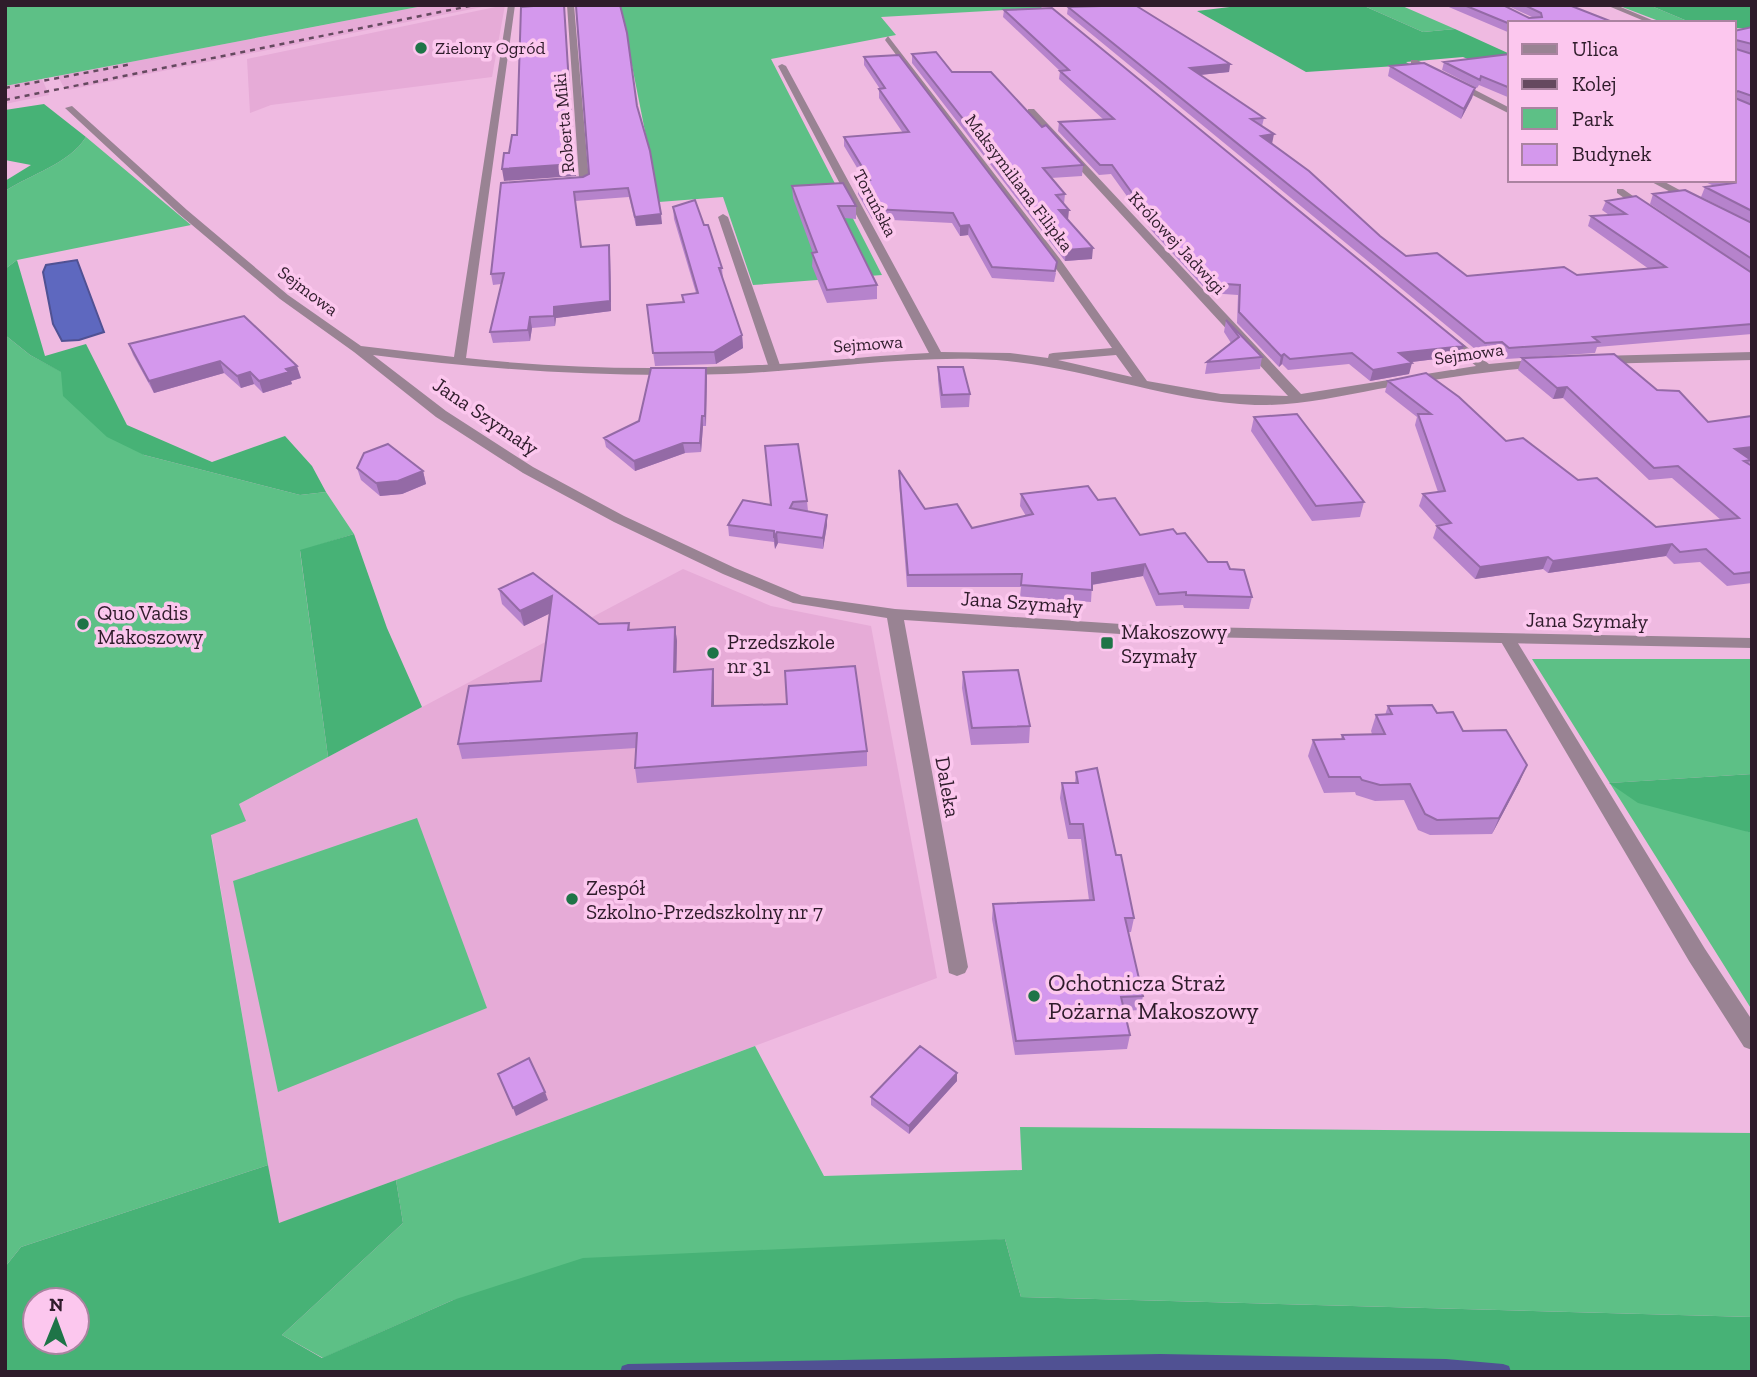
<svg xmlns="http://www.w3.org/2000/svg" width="1757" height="1377" font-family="'Zilla Slab',serif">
	<rect width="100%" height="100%" fill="#efbae1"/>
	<path fill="#e6abd7" d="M428,5H492L68,90L63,86L58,76Z
		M505,5L492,77L271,105L250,113L247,59Z
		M42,79L49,95L5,104V86Z
		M683,569L771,606L871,626L937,978L278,1224L209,820Z"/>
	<path fill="#5dc086" d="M5,5H428L5,86Z
		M620,5H1039L1042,8L881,17L896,35L771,59L882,275L753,285L723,197L659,202Z
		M1362,5H1400L1455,29L1423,32Z
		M1617,5H1649L1692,23H1664Z
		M86,137L191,225L17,260L5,269V191C31,174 69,164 86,137Z
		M5,335L30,355L62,372L144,455L300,495L326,492L354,534L300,551L328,757L239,804L246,821L211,835L268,1165L21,1247L5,1267Z
		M1532,659H1752V774L1610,783L1752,833V1010Z
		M417,818L487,1008L278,1092L233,881Z
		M755,1046L824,1176L1022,1170L1020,1127L1752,1133V1317L1021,1297L1005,1239L453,1300L323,1358L282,1335L403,1223L396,1180Z"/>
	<path fill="#47b276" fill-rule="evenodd" d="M1246,5H1362L1423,32L1455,29L1510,54V64L1484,66L1463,57L1406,62L1411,65L1306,72L1197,11Z
		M1649,5H1752V29L1734,28V23H1692Z
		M44,104L86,137C69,164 31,174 5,191V181L31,165L5,160V110Z
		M17,260L45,356L86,344L127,425L212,462L285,436L312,466L326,492L300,495L144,455L107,437L63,396L61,372L30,355L5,335V269Z
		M354,534L387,628L422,707L328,757L300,550Z
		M1752,774V833L1638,803L1609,783Z
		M268,1165L279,1223L396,1180L403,1223L282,1335L322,1358L453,1300L583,1258L1005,1239L1021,1297L1752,1317V1372H5V1267L21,1247ZM77,1300V1342H35V1300Z"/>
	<path fill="#5e68bf" stroke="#505193" stroke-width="2" d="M77,260L104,332L79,340L62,341L53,324L43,272L46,265Z"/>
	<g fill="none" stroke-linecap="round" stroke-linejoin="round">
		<path fill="#505193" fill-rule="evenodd" d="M1160,1354L1446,1359L1503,1364L1509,1366L1511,1372L1160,1370L620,1372L622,1366L628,1364Z"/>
		<path fill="#998393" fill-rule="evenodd" d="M723,214L728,217L781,368L779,371H771L769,368L718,217Z
			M1508,635L1516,640L1705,949L1752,1020V1050L1744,1047L1689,961L1500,640Z"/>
		<path fill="#998393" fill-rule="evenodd" d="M508,5H515L466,358C570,370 675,370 780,364C830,361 879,355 929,353L778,66L782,64L786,66L941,352L1010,353L1048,358L1049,354L1053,353L1112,348L1052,263L885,40L888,36L1060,259L1147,381L1221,394L1288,396L1028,113V109H1034L1301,394L1476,366L1441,337L1439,334L1445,330L1489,364L1542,359L1548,363L1542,367C1487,371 1432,380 1378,389C1337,397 1296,406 1255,405C1159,401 1071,361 975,359C893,357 810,371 727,374C608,378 491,370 373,355L446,411L533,467L624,516L735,568L802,596L895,609L1151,626L1752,638V648L1151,636L904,620L968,967L965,973L957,976L949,973L887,618L793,603L723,574L614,522L523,473L436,417L354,352L280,299L179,214L65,108L72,106L187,210L288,295L361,346L454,357ZM1116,355L1132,377L1058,360Z
			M567,5H574L589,181L565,185L562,184V180L579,178Z
			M1606,5H1616L1659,23H1649Z
			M1411,60H1417L1510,108V114L1411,64Z
			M1648,180H1661L1702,202L1693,204Z
			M1617,189H1623L1653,210L1644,212L1617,193Z
			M1752,352V360L1598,364L1592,360L1598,356Z"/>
		<path stroke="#65495f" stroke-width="2.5" stroke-dasharray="5 5" stroke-linecap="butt" d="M5,88L132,64
			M5,100L475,5"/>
	</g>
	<path fill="#b683cc" d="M1444,5H1503L1529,18L1532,17L1506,5H1569L1615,23H1510V33Z
		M1068,7L1230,64L1229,72L1200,75L1264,118L1262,126L1272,144L1380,236L1406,256L1467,276L1577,275L1649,269L1588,226L1591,216L1609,215L1602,210L1606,201L1743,267L1650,204L1653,194L1723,208L1701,197L1705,187L1714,186L1701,180H1734V31L1752,27V334L1597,347L1595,353L1506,359L1499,353L1481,354L1067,14Z
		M1004,10L1460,356L1411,362L1409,374L1370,381L1349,364L1288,370L1282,364L1279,367L1237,323L1238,295L1209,293L1152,231L1111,174L1099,175L1058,131L1059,122L1104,120L1059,79L1060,71L1003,17Z
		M912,54L952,72L1042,127L1083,165L1082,176L1051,178L1065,194L1064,204L1068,220L1092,259L1065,261L912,63Z
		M1510,54V98L1479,85L1477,88L1442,70L1444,62Z
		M899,55L1056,273L1054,282L992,278L968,235L960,236L952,223L872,219L858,194V181H865L844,146V137L903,133L879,98V89H880L864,65V57Z
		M1390,66L1475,88L1472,98L1461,119L1388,76Z
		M637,106L662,224L636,226L629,197L575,201L581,247L610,255L611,311L556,318L555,326L532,328L530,341L493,343L490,332L501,284L493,285L491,274L583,177L589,174Z
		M792,186L856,206V219L844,218L877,285V299L827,303L812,266L813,253L793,198Z
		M673,207L704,225L722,268L723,280L742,335L743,348L716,364L655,366L648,317L683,302L682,295L696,293L674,219Z
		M1226,320L1262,357L1260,369L1205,374L1207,362L1231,343L1224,332Z
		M129,344L301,378L291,381L292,384L263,393L254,384L241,388L224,373L154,393L133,355Z
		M1522,358L1657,390L1708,422L1752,416V458H1748L1751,460L1749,464L1752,466V583L1727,586L1700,562L1674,564L1666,556L1548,573L1543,569L1475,579L1433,538L1437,526L1419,506L1423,494L1438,492L1415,425L1417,417L1385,392L1388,381L1506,441L1578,480L1656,527L1721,520L1672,478L1649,480L1563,398L1553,399L1518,370Z
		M938,367L970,394L969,407L941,408L938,380Z
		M706,368V426H703L701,452L685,453L635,471L606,447L604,438L639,421Z
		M1254,417L1364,502L1360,517L1312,521L1251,431Z
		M765,446L807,501L808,511L827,515V525L823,549L778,543L775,549L774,542L729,536L728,525L771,505Z
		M357,468L423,471L426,484L402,494L380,496L361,480Z
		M899,470L925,509L972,528L1026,516L1020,506L1021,494L1098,500L1140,535L1177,534L1208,562L1230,569L1252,597L1249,609L1184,608L1183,605L1156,606L1143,576L1092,585L1091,602L1020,597L1021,587H907L899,482Z
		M499,589L599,624L629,623L630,630L675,627L677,641L676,672L713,669L714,684V706L867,751V766L637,783L635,768L636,748L462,759L458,744L541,681L550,613L524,626L502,604Z
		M963,672L1030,726L1029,743L971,745L962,688Z
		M1388,706L1437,713L1463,731L1520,781L1492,834L1430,835L1418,830L1404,800L1375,801L1356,795L1355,792L1324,793L1308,756L1313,740L1341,739L1342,735L1372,734L1371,731L1376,715H1385Z
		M1076,772L1116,855L1134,918L1131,932H1128L1143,996L1140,1010L1124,1011L1130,1035L1127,1049L1015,1055L992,919L993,904L1089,900L1081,839H1068L1060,798L1062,783H1075Z
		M957,1073V1081L909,1134L871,1105V1097Z"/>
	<path fill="#946aa6" d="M564,5L576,176L504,181L502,169L574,164Z
		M1230,64L1229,72L1189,76L1190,68Z
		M1475,88L1472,98L1461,119L1464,109Z
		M1274,134L1272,144L1261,136Z
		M1059,210H1069L1068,220Z
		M661,214L662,224L636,226L635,217Z
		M969,225L968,235L960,236V226Z
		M609,245L610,255L611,311L556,318L555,326L554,316V307Z
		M1093,248L1092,259L1065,261L1066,250Z
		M530,317L532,328L530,341L528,330Z
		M742,335L743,348L716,364L714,352Z
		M1464,346L1460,356L1396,364L1399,353Z
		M1284,354L1282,364L1279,367L1281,356Z
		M220,361L224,373L154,393L149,381Z
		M1412,363L1409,374L1370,381L1373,370Z
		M297,366L301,378L291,381L292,384L263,393L259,381L286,369Z
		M706,368L707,377L706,426L705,416Z
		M250,372L254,384L241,388L237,376Z
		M1567,387L1563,398L1553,399L1557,388Z
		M702,416L703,426L701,452L700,443Z
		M683,443L685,453L635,471L634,461Z
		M1752,447V458L1730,461L1735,449Z
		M423,471L426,484L402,494L380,496L376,483Z
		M827,515V525L823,549V538Z
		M777,532L778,543L775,549L774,538Z
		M1672,544L1666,556L1548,573L1553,561Z
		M1548,557L1543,569L1475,579L1480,567Z
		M1145,564L1143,576L1090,585L1092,573Z
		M552,596L555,611L524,626L520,611Z
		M675,627L677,641L676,686L674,672Z
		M713,669L714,684V720L712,706Z
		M1527,765L1520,781L1492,834L1499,818Z
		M957,1073V1081L909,1134V1126Z
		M545,1092L548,1100L516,1116L513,1108Z"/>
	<path fill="#d498ed" stroke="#946aa6" stroke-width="2" d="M546,5H564L574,164L502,169L504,153H509L512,135H517L521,7Z
		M620,5L627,33L637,106L650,151L661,214L635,217L628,188L574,192L581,247L609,245L610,301L554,307V316L530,317L528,330L490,332L504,273L491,274L501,183L583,177L589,174L576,6Z
		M1135,5L1230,64L1190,68L1264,118L1251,119L1274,134L1261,136L1309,171L1380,236L1406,256L1437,253L1467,276L1564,267L1577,275L1666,267L1591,216L1626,214L1606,201L1636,196L1752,273V324L1593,337L1599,342L1509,348L1502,342L1485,343L1068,7Z
		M1464,5H1503L1529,18L1542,17L1541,13L1524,5H1569L1615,23H1510V24Z
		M1052,8L1464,346L1399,353L1412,363L1373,370L1352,353L1290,359L1284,354L1281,356L1239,312L1240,285L1211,283L1153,222L1112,165H1100L1059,122L1114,119L1060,71L1069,70L1004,10Z
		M1752,27V44L1736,40V49L1752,54V96L1738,91L1735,93V98L1752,105V211L1705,187L1734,183L1728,180H1734V31Z
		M936,52L952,72H991L1042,127L1046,125L1083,165L1043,168L1065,194L1056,195L1069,210H1059L1093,248L1066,250L912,54Z
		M1510,54V88L1481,76L1480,80L1444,62Z
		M899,55L1051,254L1057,262L1055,271L992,267L969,225L960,226L953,213L872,209L858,184V181L870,180L844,137L909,132L879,89L885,88L864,57Z
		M1424,63L1475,88L1464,109L1390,66Z
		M843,183L856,206H838L877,285L827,290L812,253L817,252L792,186Z
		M1685,190L1752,223V259L1653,194Z
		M695,200L704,225H708L722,268H719L742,335L714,352L653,353L647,305L684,302L682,295L698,293L673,207Z
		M244,316L297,366L286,369L289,372L259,381L250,372L237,376L220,361L149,381L129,344Z
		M1226,320L1262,357L1207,362L1239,337Z
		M1614,354L1657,390L1679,391L1708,422L1752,416V447L1735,449L1751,460L1744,461L1752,466V572L1734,574L1706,549L1680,552L1672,544L1553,561L1548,557L1480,567L1437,526L1451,523L1423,494L1445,491L1418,414H1431L1388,381L1426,373L1459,397L1506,441L1523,438L1578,480L1597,478L1656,527L1739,518L1678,466L1654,468L1567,387L1557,388L1522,358Z
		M938,367H963L970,394L942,395Z
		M651,368H706L705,416H702L700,443H683L634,461L604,438L639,421Z
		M1297,414L1364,502L1316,506L1254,417Z
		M388,444L423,471L398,481L376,483L357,468L364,453Z
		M798,444L807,501L793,502L790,508L827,515L823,538L777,532L774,538V531L728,525L743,500L771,505L765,446Z
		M899,470L925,509L957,504L972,528L1033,514L1021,494L1088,486L1098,500L1115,498L1140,535L1173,529L1177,534L1185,533L1208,562H1227L1230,569L1244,570L1252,597L1186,595V592L1159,594L1145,564L1092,573V590L1021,585L1022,574L908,575Z
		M533,573L599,624L629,623L628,630L675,627L674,672L713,669L712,706L787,704L785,671L855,666L867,751L635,768L637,733L458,744L469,686L541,681L552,596L520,611L499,589Z
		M1018,670L1030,726L972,728L963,672Z
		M1432,705L1437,713L1453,712L1463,731L1506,730L1527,765L1499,818L1437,820L1425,814L1410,784L1380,785L1362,780L1360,777H1329L1313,740L1344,739L1342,735L1385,734L1376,715L1392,714L1388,706Z
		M1097,768L1116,855H1121L1134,918H1125L1143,996L1121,997L1130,1035L1016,1041L993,904L1094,900L1083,824H1070L1062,783H1078L1076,772Z
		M920,1046L957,1073L909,1126L871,1097Z
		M529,1058L545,1092L513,1108L498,1074Z"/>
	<g fill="#1e7447" stroke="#fcc7ee" stroke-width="2.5">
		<circle cx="421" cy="48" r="7"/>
		<circle cx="83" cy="624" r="7"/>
		<rect x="1100" y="636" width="14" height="14" rx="3.5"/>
		<circle cx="713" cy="653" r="7"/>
		<circle cx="572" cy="899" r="7"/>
		<circle cx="1034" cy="996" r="7"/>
	</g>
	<g text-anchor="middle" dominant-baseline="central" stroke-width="7" stroke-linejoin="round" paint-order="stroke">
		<g font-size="18" fill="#2f1c2b" stroke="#fcc7ee" text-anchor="start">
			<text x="435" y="48">Zielony Ogród</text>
		</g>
		<g font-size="18" fill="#2f1c2b" stroke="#fcc7ee">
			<text transform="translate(564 123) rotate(-95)">Roberta Miki</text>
			<text transform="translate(1019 183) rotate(53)">Maksymiliana Filipka</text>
			<text transform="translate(875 203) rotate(62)">Toruńska</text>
			<text transform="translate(1177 243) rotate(47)">Królowej Jadwigi</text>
			<text transform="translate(308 291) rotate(37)">Sejmowa</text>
			<text transform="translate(868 344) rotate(-4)">Sejmowa</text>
			<text transform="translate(1469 354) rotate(-8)">Sejmowa</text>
		</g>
		<g font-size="21" fill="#2f1c2b" stroke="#fcc7ee">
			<text transform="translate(486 416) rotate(34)">Jana Szymały</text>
			<text transform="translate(1022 602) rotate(4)">Jana Szymały</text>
			<text transform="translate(1587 620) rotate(1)">Jana Szymały</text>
			<text transform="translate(948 787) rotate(80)">Daleka</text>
		</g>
		<g font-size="21" fill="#2f1c2b" stroke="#fcc7ee" text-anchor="start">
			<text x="97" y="612">Quo Vadis<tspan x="97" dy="24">Makoszowy</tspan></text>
			<text x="1121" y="631">Makoszowy<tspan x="1121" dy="24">Szymały</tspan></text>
			<text x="727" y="641">Przedszkole<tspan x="727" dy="24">nr 31</tspan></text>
			<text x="586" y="887">Zespół<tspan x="586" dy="24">Szkolno-Przedszkolny nr 7</tspan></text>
		</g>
		<g font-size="24" fill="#2f1c2b" stroke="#fcc7ee" text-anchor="start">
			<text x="1048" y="982">Ochotnicza Straż<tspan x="1048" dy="28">Pożarna Makoszowy</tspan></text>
		</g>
	</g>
	<rect width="1757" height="1377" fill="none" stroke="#2f1c2b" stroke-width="14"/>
	<rect x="1508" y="21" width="228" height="161" fill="#fcc7ee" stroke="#aa83a0" stroke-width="2"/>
	<rect x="1522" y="44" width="35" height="10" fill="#998393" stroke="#aa83a0" stroke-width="2"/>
	<text x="1572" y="56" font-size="21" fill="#2f1c2b">Ulica</text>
	<rect x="1522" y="79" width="35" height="10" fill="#65495f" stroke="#aa83a0" stroke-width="2"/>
	<text x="1572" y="91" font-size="21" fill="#2f1c2b">Kolej</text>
	<rect x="1522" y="108" width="35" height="21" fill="#5dc086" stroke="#aa83a0" stroke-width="2"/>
	<text x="1572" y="126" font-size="21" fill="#2f1c2b">Park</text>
	<rect x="1522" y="144" width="35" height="21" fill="#d498ed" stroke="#aa83a0" stroke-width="2"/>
	<text x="1572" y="161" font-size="21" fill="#2f1c2b">Budynek</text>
	<g transform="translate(56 1321) rotate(1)"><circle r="33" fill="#fcc7ee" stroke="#aa83a0" stroke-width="2"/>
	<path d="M0-5L12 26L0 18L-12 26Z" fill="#1e7447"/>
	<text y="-10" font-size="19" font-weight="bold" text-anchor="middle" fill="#2f1c2b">N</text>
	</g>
</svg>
